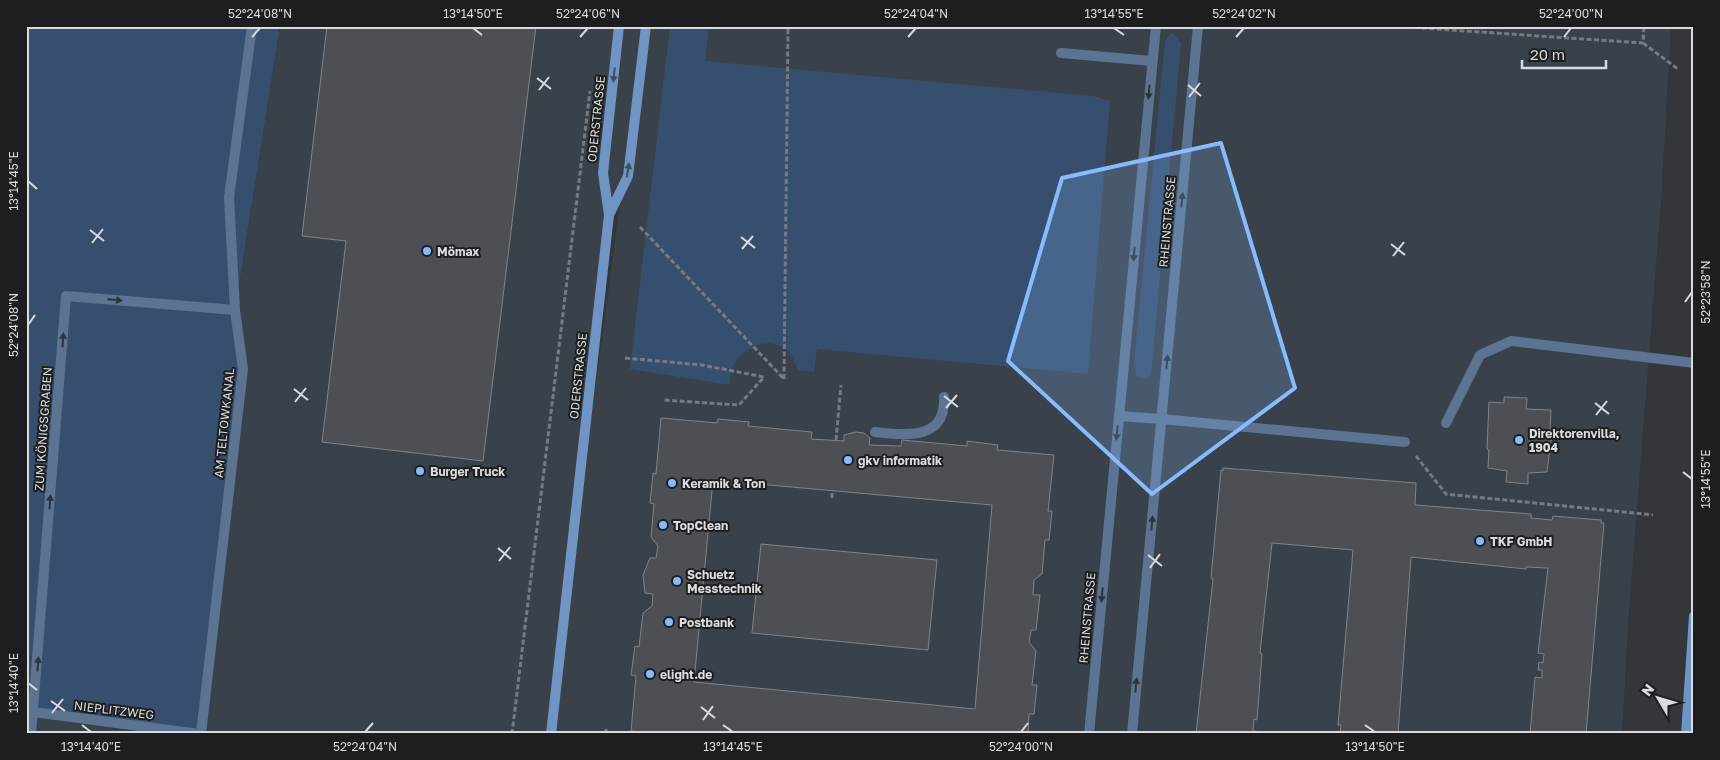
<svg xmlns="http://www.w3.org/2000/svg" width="1720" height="760" font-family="'Golos Text',sans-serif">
	<rect width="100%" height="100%" fill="#33373b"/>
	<path fill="#39414a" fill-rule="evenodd" d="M280,26H1671L1661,202L1629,611L1622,734H201L235,310ZM622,190L563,628L609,215Z
		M34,712L199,734H31Z"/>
	<path fill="#374f6e" d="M26,26H280L235,310L243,369L201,734L26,711Z
		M670,26H709L705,61L1093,96L1110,101L1088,374L817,349L814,372L798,370C795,365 793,356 789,352C767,330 727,353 730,385L630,369Z
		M1173,33L1181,43L1152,365L1151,375L1145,379L1137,377L1134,363L1165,41L1168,36Z"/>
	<path fill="#4c5055" stroke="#808489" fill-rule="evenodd" d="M327,26H536L483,461L322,442L346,241L302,236Z
		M1504,397L1527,398L1526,409L1551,410L1550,432H1552L1547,472L1528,473V484L1506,482L1507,471L1488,468L1489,450L1487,449L1489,402L1504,403Z
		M661,418L717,423L718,419L749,422L748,426L812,432L811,439L844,441V435L856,432L864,433L870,438L869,445L901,446L902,440L967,446V441L998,445L997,450L1054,455L1048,511H1052L1049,540H1045L1042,574L1034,580L1033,595H1040L1036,630H1031L1029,642L1036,651L1032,685H1037L1034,714H1029L1028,734H658L631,731L636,676L631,675L635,646L639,647L643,613L652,606L653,594L645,593L643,575L650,558H656L658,546L651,537L654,504L650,503L653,473L656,474ZM713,480L992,505L975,709L694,682Z
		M1223,468L1416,483L1415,505L1531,514V518L1552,520L1553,516L1601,520V523H1604L1586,734H1530L1535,677L1542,678V670H1538L1539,662L1543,663L1544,654L1538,653L1548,568L1526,567V569L1411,557L1398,734H1340L1341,725H1338L1353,550L1272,543L1260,653L1262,654L1257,720L1254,719L1253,731L1289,734H1196L1213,579L1211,578L1221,470L1223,471Z
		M761,544L937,560L928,650L752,633Z"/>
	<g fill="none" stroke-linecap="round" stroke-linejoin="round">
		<path stroke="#777a7e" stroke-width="3" stroke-dasharray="5 2.5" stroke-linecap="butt" d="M1392,26L1643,43L1644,26
			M1643,43L1678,69
			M640,227L784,379
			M625,358L702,365L764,377L739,405L663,400
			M784,379L788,27
			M836,440L841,385
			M1416,456L1446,494L1653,515
			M832,498V491
			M606,729V734
			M512,734L590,91"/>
		<path stroke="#5c7492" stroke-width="10" d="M1061,53L1152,61
			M1161,419L1405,442
			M1446,423L1480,355L1511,341L1694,363
			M875,432C906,435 946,441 944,397"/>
		<path stroke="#5c7492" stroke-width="10" d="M1119,416L1161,419
			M26,711L199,734
			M31,734L66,296L235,310
			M201,734L243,369L235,310L229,197L252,26
			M1089,734L1156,26
			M1132,734L1198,26"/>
		<path stroke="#7095c5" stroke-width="10" d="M609,215L603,173L619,26
			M551,734L609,215L628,176L646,26
			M1686,734L1694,616"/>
	</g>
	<defs><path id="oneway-solid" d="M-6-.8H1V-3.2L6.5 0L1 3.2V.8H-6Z" transform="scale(1.25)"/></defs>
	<g fill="#3e4e62">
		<use href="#oneway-solid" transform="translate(614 75) rotate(96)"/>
		<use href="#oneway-solid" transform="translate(628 170) rotate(-80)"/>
	</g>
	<g fill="#2c343c">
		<use href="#oneway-solid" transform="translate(1149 92) rotate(95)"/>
		<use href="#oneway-solid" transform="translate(1182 200) rotate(-85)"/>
		<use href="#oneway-solid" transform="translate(1134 254) rotate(95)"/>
		<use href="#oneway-solid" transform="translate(115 300) rotate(5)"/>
		<use href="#oneway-solid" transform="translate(63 340) rotate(-86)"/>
		<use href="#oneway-solid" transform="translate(1167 362) rotate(-85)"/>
		<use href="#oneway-solid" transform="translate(1117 433) rotate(95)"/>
		<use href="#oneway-solid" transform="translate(50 502) rotate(-86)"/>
		<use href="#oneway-solid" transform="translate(1152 523) rotate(-85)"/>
		<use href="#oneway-solid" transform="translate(1102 595) rotate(95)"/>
		<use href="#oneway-solid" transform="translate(38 664) rotate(-86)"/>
		<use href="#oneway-solid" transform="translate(1136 685) rotate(-85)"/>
	</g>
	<path fill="#88bbfc" fill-opacity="0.2" stroke="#88bbfc" stroke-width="4" stroke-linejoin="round" d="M1221,143L1295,388L1152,494L1008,361L1062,178Z"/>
	<path fill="none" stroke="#d9dbde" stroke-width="2" d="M473,28L482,35M1114,28L1124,35M252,37L260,28M580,37L588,28M908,37L916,28M1236,37L1244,28M1564,37L1571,28M537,78L551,89M1188,85L1201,96M539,90L549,77M1189,97L1200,83M28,181L37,189M90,230L104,241M741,237L755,248M92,243L103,229M1391,244L1405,255M742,249L753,236M1393,256L1404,242M1685,302L1692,292M28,325L35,315M294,389L308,400M944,396L958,407M295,402L306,388M1595,403L1609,414M946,408L957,395M1596,415L1607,401M1683,472L1692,479M498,548L511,559M1148,555L1162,566M499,561L510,547M1150,568L1160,554M28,683L37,690M51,701L65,711M701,707L715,718M52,713L63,699M703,720L713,706M82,725L91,732M723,725L733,732M1365,725L1375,732M365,732L373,723M1021,732L1028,723"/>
	<g fill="#88bbfc" stroke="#1c1e20" stroke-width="2">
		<circle cx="427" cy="251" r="5"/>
		<circle cx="1519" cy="440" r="5"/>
		<circle cx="848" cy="460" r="5"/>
		<circle cx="420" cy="471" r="5"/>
		<circle cx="672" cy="483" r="5"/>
		<circle cx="663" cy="525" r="5"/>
		<circle cx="1480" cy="541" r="5"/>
		<circle cx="677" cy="581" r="5"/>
		<circle cx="669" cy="622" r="5"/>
		<circle cx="650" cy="674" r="5"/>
	</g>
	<g text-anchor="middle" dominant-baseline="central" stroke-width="4" stroke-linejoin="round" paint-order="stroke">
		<g font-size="12" fill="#d9dbde" stroke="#1c1e20">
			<text transform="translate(596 119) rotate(-84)">ODERSTRASSE</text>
			<text transform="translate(1167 222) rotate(-85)">RHEINSTRASSE</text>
			<text transform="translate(578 376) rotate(-84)">ODERSTRASSE</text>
			<text transform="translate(224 423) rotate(-84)">AM TELTOWKANAL</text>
			<text transform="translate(43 429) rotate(-86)">ZUM KÖNIGSGRABEN</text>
			<text transform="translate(1087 618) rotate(-85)">RHEINSTRASSE</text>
			<text transform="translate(114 710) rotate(7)">NIEPLITZWEG</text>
		</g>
		<g font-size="12" font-weight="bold" fill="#d9dbde" stroke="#1c1e20" text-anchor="start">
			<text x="437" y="251">Mömax</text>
			<text x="1529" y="433">Direktorenvilla,<tspan x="1529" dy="14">1904</tspan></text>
			<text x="858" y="460">gkv informatik</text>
			<text x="430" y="471">Burger Truck</text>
			<text x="682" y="483">Keramik &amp; Ton</text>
			<text x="673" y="525">TopClean</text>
			<text x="1490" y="541">TKF GmbH</text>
			<text x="687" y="574">Schuetz<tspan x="687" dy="14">Messtechnik</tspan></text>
			<text x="679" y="622">Postbank</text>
			<text x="660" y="674">elight.de</text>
		</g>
	</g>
	<rect width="1720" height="760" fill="none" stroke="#1c1e20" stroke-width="55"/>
	<g transform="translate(1658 698) rotate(308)" stroke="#1c1e20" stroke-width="4" paint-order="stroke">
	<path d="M0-4L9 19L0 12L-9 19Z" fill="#d9dbde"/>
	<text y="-8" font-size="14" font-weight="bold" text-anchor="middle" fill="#d9dbde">N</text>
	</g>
	<path d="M1522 60v8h84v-8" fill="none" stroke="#d9dbde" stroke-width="2.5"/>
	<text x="1530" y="60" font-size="15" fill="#d9dbde" stroke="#1c1e20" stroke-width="4" paint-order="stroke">20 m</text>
	<rect x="28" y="28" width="1664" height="704" fill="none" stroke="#d9dbde" stroke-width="2"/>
	<g font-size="12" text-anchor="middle" fill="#d9dbde">
		<text x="260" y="18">52°24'08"N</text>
		<text x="473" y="18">13°14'50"E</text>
		<text x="588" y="18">52°24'06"N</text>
		<text x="916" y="18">52°24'04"N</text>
		<text x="1114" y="18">13°14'55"E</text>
		<text x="1244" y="18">52°24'02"N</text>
		<text x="1571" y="18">52°24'00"N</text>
		<text transform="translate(14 181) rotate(-90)" y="4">13°14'45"E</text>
		<text transform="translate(1706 292) rotate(-90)" y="4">52°23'58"N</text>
		<text transform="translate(14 325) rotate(-90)" y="4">52°24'08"N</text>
		<text transform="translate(1706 479) rotate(-90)" y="4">13°14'55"E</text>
		<text transform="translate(14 683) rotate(-90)" y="4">13°14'40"E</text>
		<text x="91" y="751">13°14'40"E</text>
		<text x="365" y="751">52°24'04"N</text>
		<text x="733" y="751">13°14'45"E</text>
		<text x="1021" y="751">52°24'00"N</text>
		<text x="1375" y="751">13°14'50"E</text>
	</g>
</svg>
